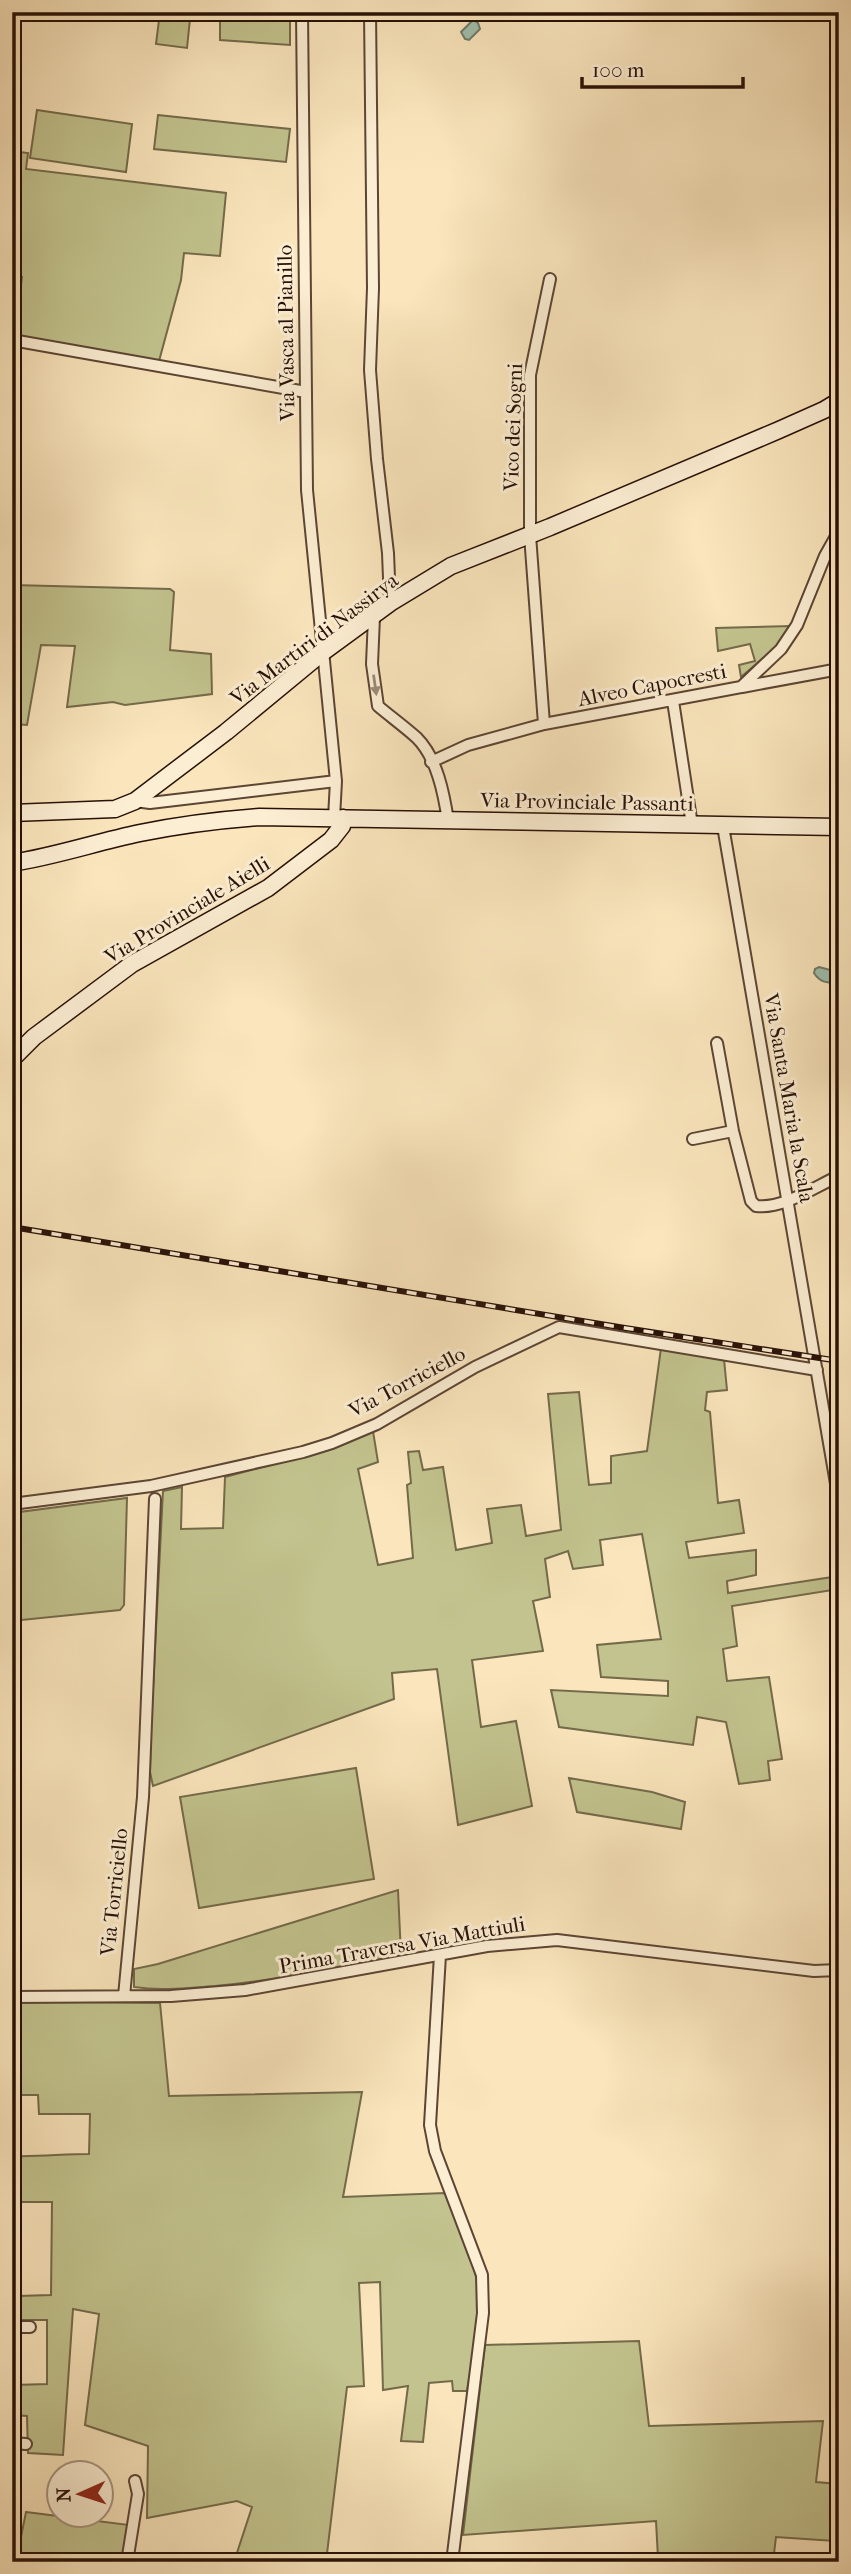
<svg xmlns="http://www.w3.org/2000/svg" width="851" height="2574" font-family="'IM FELL French Canon',serif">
	<rect width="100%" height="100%" fill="#fae5bc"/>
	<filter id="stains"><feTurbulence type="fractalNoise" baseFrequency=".00286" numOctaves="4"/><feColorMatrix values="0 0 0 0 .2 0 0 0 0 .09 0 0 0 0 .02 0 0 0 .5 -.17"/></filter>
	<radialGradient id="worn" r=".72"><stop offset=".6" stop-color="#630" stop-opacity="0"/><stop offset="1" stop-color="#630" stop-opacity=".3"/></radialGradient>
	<path fill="#c2c38e" stroke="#746a4a" stroke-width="2" d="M160,12H290V45L220,40V19H190L187,48L156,44Z
		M37,110L132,124L126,172L30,158Z
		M158,115L290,129L286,162L154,149Z
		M12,151L28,153L26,169L226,193L220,256L184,253L181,280L159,361L14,335L22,277L12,275Z
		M12,585L170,589L174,592L170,650L211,654L212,694L125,705L113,702L67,707L75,646L41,645L27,725L15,724L12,745Z
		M791,626L775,648L741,677L739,665L755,661L750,644L718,651L716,628Z
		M661,1348L724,1359L727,1390L707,1392L705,1410L710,1412L718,1503L739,1500L744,1533L686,1542L689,1558L756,1550V1575L727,1581L728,1593L839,1576V1589L732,1606L737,1646L723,1649L727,1681L769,1677L782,1759L768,1761L770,1780L739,1784L726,1722L697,1717L693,1745L559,1727L551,1690L668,1696V1681L601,1677L597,1645L661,1639L642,1534L600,1540L603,1565L573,1569L568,1551L545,1559L550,1597L533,1601L543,1651L472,1660L481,1727L516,1721L532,1806L458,1825L437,1669L392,1673L394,1699L153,1786L150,1772L151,1728L163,1491L182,1487L181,1529L223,1528L225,1477L296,1458L373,1431L378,1462L358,1469L378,1565L413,1558L407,1485L411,1483L408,1452L419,1451L423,1470L443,1467L456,1550L492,1543L487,1509L521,1505L526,1536L561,1530L548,1394L579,1392L589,1485L611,1483V1456L647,1451Z
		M127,1498L124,1605L120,1610L12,1621V1513Z
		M356,1768L374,1879L199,1908L180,1797Z
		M569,1778L652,1792L685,1802L681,1829L577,1812Z
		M398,1890L401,1955C339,1968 278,1980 215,1986C187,1988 161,1991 134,1987V1969L158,1964Z
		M12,2001L160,2003L169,2096L362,2092L343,2197L445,2193C456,2223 473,2255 478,2287C482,2320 472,2358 467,2391H453L452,2381L429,2383L423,2442L401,2441L408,2386L383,2390L380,2282L359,2283L364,2386L347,2387L326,2562H234L252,2507L237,2501L147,2518L148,2446L85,2425L99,2314L73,2309L63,2455L28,2453L27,2416L13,2415L14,2385L47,2384V2320H19L18,2296L51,2295L52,2202H12V2156C38,2157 63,2154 89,2154L90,2114H39L38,2095H12Z
		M639,2341L649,2426L823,2421L816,2482L839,2484L835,2541L776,2537L773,2562H617L658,2558L656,2521L463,2535L485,2345Z
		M26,2512L129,2525L122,2562H16Z"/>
	<path fill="#9fbfad" stroke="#6f796a" stroke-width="2" d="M473,20L478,23L480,29L469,40L465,39L461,32Z
		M819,967L834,971L836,979C829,986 819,981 814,973L815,969Z"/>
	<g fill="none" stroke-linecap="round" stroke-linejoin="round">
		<g stroke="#5c4534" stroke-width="14">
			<path id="street" d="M302,12L307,490L336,781L334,818
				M370,12L373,288L370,370L377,459L388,553L390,603
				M12,340L306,392
				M374,617L372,664L378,706C391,717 405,727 417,738C437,758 444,794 448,821
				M742,687L839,669
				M673,701L692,825
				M544,724L530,535V375L550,279
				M431,762L468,745L544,724L741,687L781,649L797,625L825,556L839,531
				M135,801L150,803L336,781
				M723,826L839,1501
				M717,1043L733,1131L751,1201L756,1206C784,1209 814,1187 839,1176
				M693,1139L733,1131
				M12,1504L151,1486L303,1452L332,1443L377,1424L475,1367L559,1327L817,1370
				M440,1955L430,2125L435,2151L482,2275L483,2313L452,2562
				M124,1996L143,1797L155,1499
				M12,1997L171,1996L245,1990L487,1946L557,1940L814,1971L839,1970
				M12,2327H30
				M12,2443L26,2444
				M127,2562L138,2494L135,2481"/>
		</g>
		<g stroke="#271006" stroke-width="19">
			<path id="secondary" d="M12,813L115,809L135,801L226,732L323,652L390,603L451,566L550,527L779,430L824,410L839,401
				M12,863C56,856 97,842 140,833C179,825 219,820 259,817L839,827
				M12,1059L34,1037L132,964L268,888L331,840L342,826L343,818"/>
		</g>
		<use href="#street" stroke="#fceed3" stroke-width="10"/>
		<use href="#secondary" stroke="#fceed3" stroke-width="16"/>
		<g stroke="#271006" stroke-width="6">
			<path id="rail" d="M12,1227L625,1328L839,1361"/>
		</g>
		<use href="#rail" stroke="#fceed3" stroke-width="3.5" stroke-dasharray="10" stroke-linecap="butt"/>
	</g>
	<defs><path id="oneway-solid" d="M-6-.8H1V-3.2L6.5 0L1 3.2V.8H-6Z" transform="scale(1.75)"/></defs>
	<use fill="#9c8a77" href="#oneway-solid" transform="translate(375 685) rotate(82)"/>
	<g text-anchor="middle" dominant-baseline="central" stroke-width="6" stroke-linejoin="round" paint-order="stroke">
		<g font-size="21" fill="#271006" stroke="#fceed3">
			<text transform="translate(286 333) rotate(-91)">Via Vasca al Pianillo</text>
			<text transform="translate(513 427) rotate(-88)">Vico dei Sogni</text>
			<text transform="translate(314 639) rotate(-37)">Via Martiri di Nassirya</text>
			<text transform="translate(652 685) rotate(-11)">Alveo Capocresti</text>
			<text transform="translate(587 802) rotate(1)">Via Provinciale Passanti</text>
			<text transform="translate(187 910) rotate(-31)">Via Provinciale Aielli</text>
			<text transform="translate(789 1098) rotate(80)">Via Santa Maria la Scala</text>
			<text transform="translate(407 1382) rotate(-28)">Via Torriciello</text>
			<text transform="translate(114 1892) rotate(-84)">Via Torriciello</text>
			<text transform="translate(402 1945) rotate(-10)">Prima Traversa Via Mattiuli</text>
		</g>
	</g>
	<rect width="851" height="2574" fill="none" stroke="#fae5bc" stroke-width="42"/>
	<rect x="14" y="14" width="823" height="2546" fill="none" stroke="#271006" stroke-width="3.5"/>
	<rect x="21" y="21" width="809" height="2532" fill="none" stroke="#271006" stroke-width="2"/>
	<g transform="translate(80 2494) rotate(267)"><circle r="33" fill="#fceed3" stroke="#a79581" stroke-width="2"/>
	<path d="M0-5L12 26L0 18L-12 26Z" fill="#8f2418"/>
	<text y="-10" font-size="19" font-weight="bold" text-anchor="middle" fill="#271006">N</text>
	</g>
	<path d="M582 77v10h161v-10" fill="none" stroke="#271006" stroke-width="3.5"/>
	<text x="592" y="77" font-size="21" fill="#271006" stroke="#fceed3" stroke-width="5" paint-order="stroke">100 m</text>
	<rect width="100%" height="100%" filter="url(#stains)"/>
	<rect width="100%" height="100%" fill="url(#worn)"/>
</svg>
